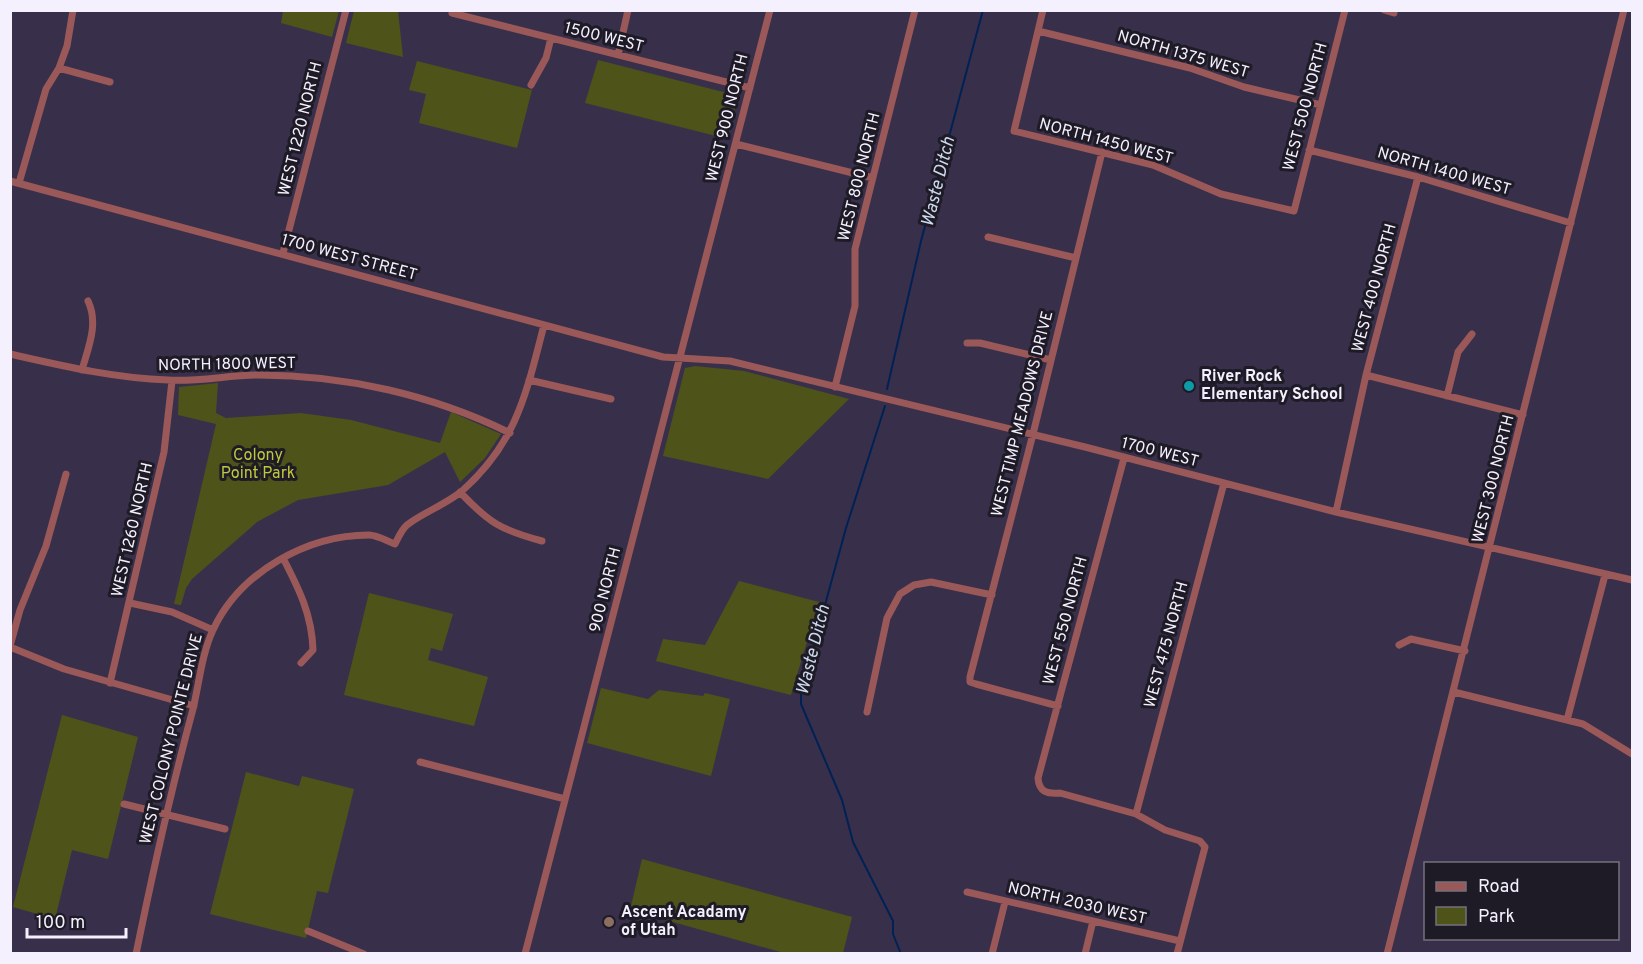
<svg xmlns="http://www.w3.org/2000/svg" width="1643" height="964" font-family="Overpass,sans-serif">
	<rect width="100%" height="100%" fill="#38304a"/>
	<path fill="#4e5319" d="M283,11V10L339,11L332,37L281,23Z
		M354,11H398L403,57L346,43Z
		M598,60L735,95L737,99L728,139L585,103Z
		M417,61L532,90L517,148L419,123L426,94L409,90Z
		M695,366L744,371L849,399L768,479L663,456L685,368Z
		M218,383L216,413L226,418L301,413L351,420L440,443L451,412L501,434L485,458L460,482L445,452L388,485L298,500L257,522L192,579L186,588L181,605L174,604L216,424L178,415L179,387Z
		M739,581L819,602L791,695L656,661L663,639L705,645Z
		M369,593L453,614L442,651L431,648L428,660L488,677L474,726L344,695Z
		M601,688L648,699L659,690L703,696L705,693L730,699L711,776L587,743Z
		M62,715L138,737L108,859L72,850L55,919L13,907Z
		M246,772L299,786L302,776L354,789L328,893L317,891L306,938L210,914Z
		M642,859L852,917L843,953H784L630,910Z"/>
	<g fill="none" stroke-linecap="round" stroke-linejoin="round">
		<path stroke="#002156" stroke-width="2" d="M887,389L921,241L983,10
			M885,406L846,528L801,693V704L842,800L853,842L893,921V934L901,954"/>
		<path stroke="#9a5958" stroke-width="7" d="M453,10L452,13L750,88
			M1043,10L1014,131L1153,165L1221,194L1294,211L1345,10
			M1384,10L1394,13
			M1038,31L1190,68L1244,87L1321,105
			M618,55L628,10
			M59,68L110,82
			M531,85L546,58L551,38
			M736,144L873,178
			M1309,150L1418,177L1571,223
			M10,181L663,357L730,361L1085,447L1336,512L1632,580
			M19,183L46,89L59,68L67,46L73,10
			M988,237L1076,258
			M283,253L346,10
			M967,343H980L1051,360
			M10,354C63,366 114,378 168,380C198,382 229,375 259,375C345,375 433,395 510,433
			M82,370C88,348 99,324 88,301
			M1366,375L1523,415
			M529,380L611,399
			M835,387L855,306V249L915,10
			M1447,396L1458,352L1472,334
			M1124,458L1038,778C1039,792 1047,794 1060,793L1136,814L1165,830L1200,841L1205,847L1177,954
			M460,492C489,523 501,530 542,541
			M1336,512L1366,375L1418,177
			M283,558C299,589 312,615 313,650L301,663
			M130,603L172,612L213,630
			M1399,645L1411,639L1465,651
			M10,646L20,610L46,546L66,474
			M10,647L64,669L194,706
			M110,683L164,452L172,381
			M1454,692L1583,724L1632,754
			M1058,706L976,684L970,682V677L1033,434L1102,152
			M867,712L887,618L900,594L914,585L931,582L992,595
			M1567,720L1605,575
			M420,762L565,799
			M124,804L225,829
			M1136,814L1224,483
			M967,892L1180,941
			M308,931L364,954
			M136,954C153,871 171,790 193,709C199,684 202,653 213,630C240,572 307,535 369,535C377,535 387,541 395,544C398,538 402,529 407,525C424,512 445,505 462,491C517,442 526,394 544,325
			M525,954L770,10
			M992,954L1005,902
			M1085,954L1093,921
			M1387,954L1624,10"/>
	</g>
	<circle fill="#0f9aa8" stroke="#1e1b26" stroke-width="2" cx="1189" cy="386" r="6"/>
	<circle fill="#8d6e63" stroke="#1e1b26" stroke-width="2" cx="609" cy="922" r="6"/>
	<g text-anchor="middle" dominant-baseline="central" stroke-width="6" stroke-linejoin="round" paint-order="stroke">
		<g font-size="16" fill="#f4f0fe" stroke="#1e1b26">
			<text transform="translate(604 38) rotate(14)">1500 WEST</text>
			<text transform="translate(1183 55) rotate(16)">NORTH 1375 WEST</text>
			<text transform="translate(1306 107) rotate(-75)">WEST 500 NORTH</text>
			<text transform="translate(728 118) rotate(-76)">WEST 900 NORTH</text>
			<text transform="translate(301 129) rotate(-76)">WEST 1220 NORTH</text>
			<text transform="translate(1106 142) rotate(15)">NORTH 1450 WEST</text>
			<text transform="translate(1444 172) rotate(16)">NORTH 1400 WEST</text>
			<text transform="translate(860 177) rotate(-76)">WEST 800 NORTH</text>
			<text transform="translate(349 258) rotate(15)">1700 WEST STREET</text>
			<text transform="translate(1375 288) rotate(-75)">WEST 400 NORTH</text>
			<text transform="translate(227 365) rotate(-1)">NORTH 1800 WEST</text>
			<text transform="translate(1023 414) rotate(-76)">WEST TIMP MEADOWS DRIVE</text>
			<text transform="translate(1160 453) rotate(14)">1700 WEST</text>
			<text transform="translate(1494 479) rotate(-76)">WEST 300 NORTH</text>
			<text transform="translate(133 530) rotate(-77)">WEST 1260 NORTH</text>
			<text transform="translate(606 590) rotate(-76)">900 NORTH</text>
			<text transform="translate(1066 621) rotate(-75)">WEST 550 NORTH</text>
			<text transform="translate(1167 645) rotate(-75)">WEST 475 NORTH</text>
			<text transform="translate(172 739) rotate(-76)">WEST COLONY POINTE DRIVE</text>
			<text transform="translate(1077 904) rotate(13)">NORTH 2030 WEST</text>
		</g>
		<g font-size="16" font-weight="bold" fill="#f4f0fe" stroke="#1e1b26" text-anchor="start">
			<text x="1201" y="377">River Rock<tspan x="1201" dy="18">Elementary School</tspan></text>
			<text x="621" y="913">Ascent Acadamy<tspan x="621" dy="18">of Utah</tspan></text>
		</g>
		<g font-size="16" fill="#bec93b" stroke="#1e1b26">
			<text x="258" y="456">Colony<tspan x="258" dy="18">Point Park</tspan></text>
		</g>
		<g font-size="18" font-style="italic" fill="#ccdaee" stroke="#1e1b26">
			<text transform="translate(939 182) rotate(-76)">Waste Ditch</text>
			<text transform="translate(814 650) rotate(-76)">Waste Ditch</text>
		</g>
	</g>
	<rect width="1643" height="964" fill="none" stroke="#f4f0fe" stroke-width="24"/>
	<rect x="1424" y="862" width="195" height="78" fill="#1e1b26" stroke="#74707c" stroke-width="1.5"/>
	<rect x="1436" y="882" width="30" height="9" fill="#9a5958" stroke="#74707c" stroke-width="1.5"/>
	<text x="1478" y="892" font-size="18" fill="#f4f0fe">Road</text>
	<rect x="1436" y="907" width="30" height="18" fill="#4e5319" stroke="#74707c" stroke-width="1.5"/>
	<text x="1478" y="922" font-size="18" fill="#f4f0fe">Park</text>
	<path d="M27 928v9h99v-9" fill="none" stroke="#f4f0fe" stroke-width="3"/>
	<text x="36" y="928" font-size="18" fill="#f4f0fe" stroke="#1e1b26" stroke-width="4.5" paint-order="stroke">100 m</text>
</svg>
